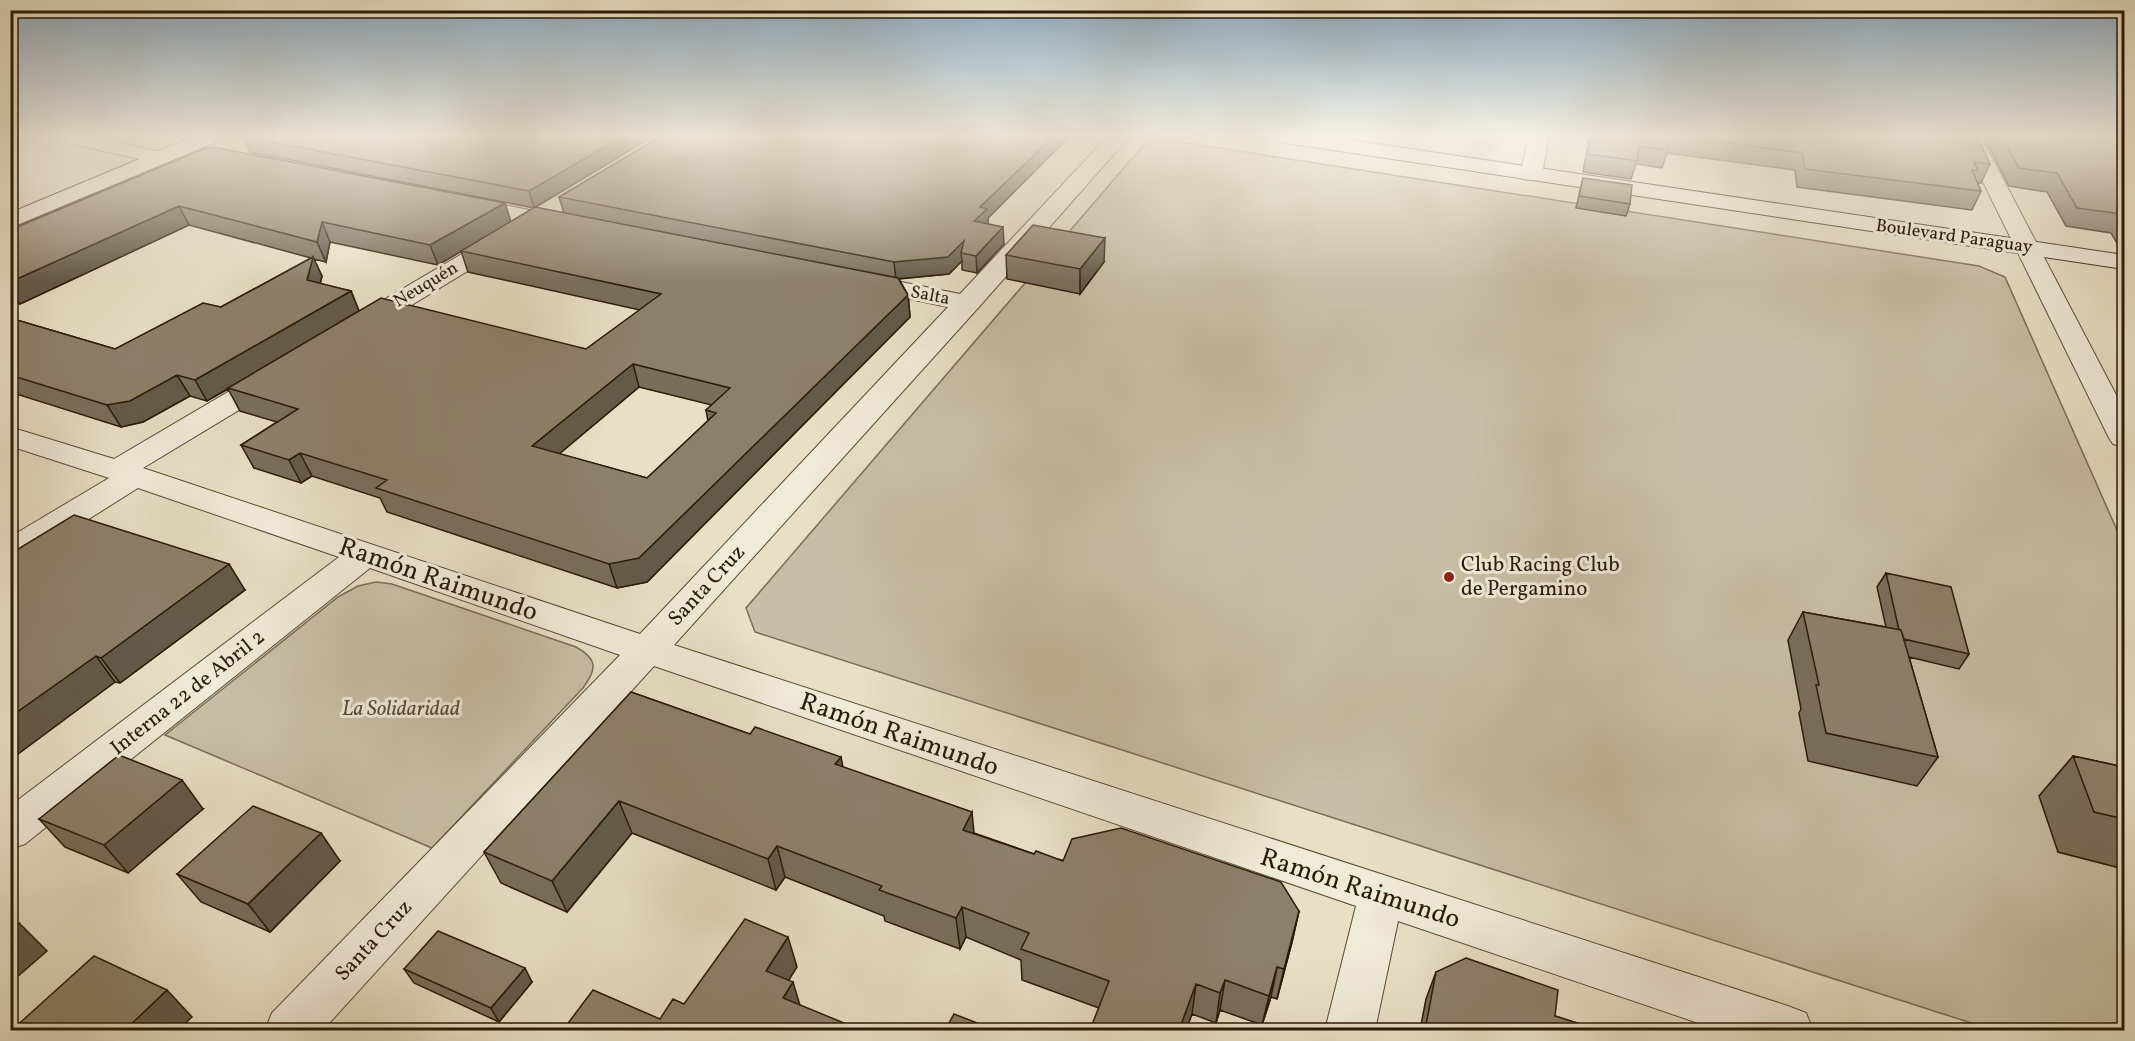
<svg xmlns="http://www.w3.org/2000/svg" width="2135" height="1041" font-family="Vollkorn,serif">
	<rect width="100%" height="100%" fill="#e8dfc5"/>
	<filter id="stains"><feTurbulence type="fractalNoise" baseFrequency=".00333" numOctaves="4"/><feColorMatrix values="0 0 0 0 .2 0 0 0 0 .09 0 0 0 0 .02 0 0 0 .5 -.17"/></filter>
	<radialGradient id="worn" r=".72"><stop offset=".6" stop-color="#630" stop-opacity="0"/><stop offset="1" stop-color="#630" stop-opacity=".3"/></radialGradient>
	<path fill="#c8bea5" stroke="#796c56" stroke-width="1.5" d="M1161,139L1979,266L2005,277L2124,546V816L2058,852L2124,869V1030H1993L755,632L746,608L1147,141Z
		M376,582L392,584L576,647C598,659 597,669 583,688L432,848L165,735L338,597L358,586Z"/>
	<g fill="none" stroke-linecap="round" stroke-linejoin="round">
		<g stroke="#5a4b36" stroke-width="2">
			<path id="street" d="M55,137H95L169,154L173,158L169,162L162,164L58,141Z
				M1107,137H1129L978,308L674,645L1788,1006L1806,1013L1813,1030H1719L1398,921L1375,1030H1325L1356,906L654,666L323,1030H265L272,1013L620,655L370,568L25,844L10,849V806L339,557L138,488L22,561L10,564V537L109,478L10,446V427L114,459L262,372L272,370L282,372L286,378L282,384L143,468L640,634L948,307L853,287L849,282L853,277L862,274L960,294Z
				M1529,137H1549L1542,174L1539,179L1531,180L1523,179L1520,174Z
				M1961,137H1981L2124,410V447L2113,444L2109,438Z
				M464,197L564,217L572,219L576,224L572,229L564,231L456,209L453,204L456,199Z
				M504,232L512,234L516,239L512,244L369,331L360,333L351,331L347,325L351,319L496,234Z"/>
		</g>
		<g stroke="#2a1a07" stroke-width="2">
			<path id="secondary" d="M192,137H221L218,141L10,228V213Z
				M1276,137H1330L2124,255V269L1286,143L1279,141Z"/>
		</g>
		<use href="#street" fill="#f0ead9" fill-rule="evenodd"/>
		<use href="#secondary" fill="#f0ead9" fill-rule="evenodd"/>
	</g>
	<path fill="#796e5b" stroke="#2a1a07" stroke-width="1.5" fill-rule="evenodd" d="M243,137H652L534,208L250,152Z
		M660,137H1069L988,218V224L1004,244L977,273L962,270V261L949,274L899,279L908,295L910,317L647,582L617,588L387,512L380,498L312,476L301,483L254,468L241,445L277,422L240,411L228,389L207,401L190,396L143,422L121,427L10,392V318L115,349L221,307L311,258L189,225L20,304L10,301V230L206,148L511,222L564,213L559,197ZM330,242L438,265L461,251L468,272L640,310L586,349L359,311L351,291L320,284L322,276L314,259L326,262ZM639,387L712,405L706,410L708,421L647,478L559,454Z
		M1589,137H1977L1990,164L1981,183L1977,182L1981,191L1972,210L1797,187L1795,170L1667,153L1662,168L1636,164L1631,179L1583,172Z
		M1984,137H2124V253H2123L2111,233L2066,226L2047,192L2009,186Z
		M1583,178L1630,204L1626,216L1576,208Z
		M1006,255L1104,262L1080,294L1007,279Z
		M10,554L245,590L120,683L115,682Z
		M1886,573L1969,654L1959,669L1909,657L1938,757L1917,786L1808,761L1799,713L1801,709L1788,640L1803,612L1886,627L1877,587Z
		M631,692L842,767L974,833L1034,854L1299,911L1292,942L1277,999L1271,997L1262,1025L1220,1010L1216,1023L1192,1014L1186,1030H1090L1099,1008L1022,980L1021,960L966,937L960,949L885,921L884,916L785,877L776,890L632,833L567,912L501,883L484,852Z
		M2073,756L2124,767V869L2058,852L2039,796Z
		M203,809L128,873L65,847L39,819Z
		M340,861L270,932L201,902L177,874Z
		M404,969L532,982L499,1022L414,983Z
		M1436,972L1555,1016L1599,1030H1420L1426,999Z"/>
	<path fill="#635a4a" stroke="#2a1a07" stroke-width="1.5" d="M622,137H652L534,208L529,191Z
		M1053,137H1069L988,218V225L974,221L980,207Z
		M505,203L511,222L438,265L430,245Z
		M179,206L189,225L20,304L10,289V282Z
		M322,222L330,242L326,262L317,242Z
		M1003,227L1004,244L977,273L976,256Z
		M1105,238L1104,262L1080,294V269Z
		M964,241L961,253L962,261L949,274L896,279L894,262Z
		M313,257L322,276L316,300L307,280Z
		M351,291L359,311L207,401L195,380Z
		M908,295L910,317L647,582L617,588L609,564Z
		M633,364L639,387L540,470L532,446Z
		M177,375L190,396L143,422L121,427L107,405Z
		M300,453L312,476L301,483L289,460Z
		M229,564L245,590L120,683L101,658Z
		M96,656L115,682L10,760V717Z
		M841,757L847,788L835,764Z
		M182,780L203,809L128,873L104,845Z
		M619,801L632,833L567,912L552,881Z
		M972,812L975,843L963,830Z
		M321,833L340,861L270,932L248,904Z
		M777,846L785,877L776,890L768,859Z
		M962,907L966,937L960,949L956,918Z
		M1299,911L1292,942L1277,999L1284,969Z
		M19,923L47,951L10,983V930Z
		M788,937L797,967L776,1001L766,971Z
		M1277,967L1271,997L1262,1025L1269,996Z
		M525,968L532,982L499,1022L491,1008Z
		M1225,980L1220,1010L1216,1023L1220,993Z
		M793,982L802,1012L783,998Z
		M1196,984L1192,1014L1186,1030H1179Z
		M167,990L192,1017L178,1030H125Z"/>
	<path fill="#8d806a" stroke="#2a1a07" stroke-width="1.5" fill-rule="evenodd" d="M245,137H622L529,191Z
		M660,137H1053L980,207L987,209L974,221L1003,227L976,256L961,253L964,241L948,257L894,262L559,197Z
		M1591,137H1668V150L1639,146L1637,161L1588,154Z
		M1688,137H1977L1990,164L1974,162L1978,170H1972L1981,191L1805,169L1802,153Z
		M2002,137H2124V218L2122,214L2077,208L2057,173L2019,168Z
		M213,147L505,203L430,245L322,222L317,242L179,206L10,282V230L206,148Z
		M1583,178L1632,185L1630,204L1579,196Z
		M535,207L898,278L908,295L639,558L609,564L376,488L387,480L300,453L289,460L241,445L298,409L228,388L381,298L586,349L661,294L461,251ZM633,364L730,388L706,410L716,413L647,478L532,446Z
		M1033,225L1105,238L1080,269L1006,255Z
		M313,257L307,280L351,291L195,380L177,375L130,401L107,405L10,375V318L115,349L203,303L221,307Z
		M74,515L229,564L101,658L96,656L10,717V554Z
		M1886,573L1951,587L1969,654L1904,639L1901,630H1899Z
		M1803,612L1901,630L1938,757L1826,733L1816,685H1819Z
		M631,692L750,734L755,727L841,757L835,764L972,812L963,830L1034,854L1036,851L1063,861L1072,839L1121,828L1281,882L1299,911L1284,969L1277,967L1269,996L1225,980L1220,993L1196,984L1179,1030H1090L1109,981L1021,949L1029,933L962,907L956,918L879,890L882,886L777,846L768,859L619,801L552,881L484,852Z
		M119,755L182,780L104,845L39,819Z
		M2073,756L2124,767V819L2094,812Z
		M253,806L321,833L248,904L177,874Z
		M745,919L788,937L766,971L793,982L783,998L861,1030H563L593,990L660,1019L673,999L684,1004Z
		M10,920L19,923L10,930Z
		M438,931L525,968L491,1008L404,969Z
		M94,956L167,990L125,1030H12Z
		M1466,958L1558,990L1555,1016L1599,1030H1425L1436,972Z
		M954,1014L995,1030H945Z"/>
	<linearGradient id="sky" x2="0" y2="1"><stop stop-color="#8eaac0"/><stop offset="0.48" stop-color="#f5f1e5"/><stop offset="1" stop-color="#f5f1e5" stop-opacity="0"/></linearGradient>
	<rect width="2135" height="283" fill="url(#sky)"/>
	<circle fill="#8f2418" stroke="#f0ead9" stroke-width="2" cx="1449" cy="577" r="6"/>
	<g text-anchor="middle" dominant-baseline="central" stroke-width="6" stroke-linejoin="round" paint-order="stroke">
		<g font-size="18" fill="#2a1a07" stroke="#f0ead9">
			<text transform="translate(1954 237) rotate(8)">Boulevard Paraguay</text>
			<text transform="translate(426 285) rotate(-31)">Neuquén</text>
			<text transform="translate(930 296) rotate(11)">Salta</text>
		</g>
		<g font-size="21" fill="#2a1a07" stroke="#f0ead9" text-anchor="start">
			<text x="1461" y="565">Club Racing Club<tspan x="1461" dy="24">de Pergamino</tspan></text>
		</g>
		<g font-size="21" fill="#2a1a07" stroke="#f0ead9">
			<text transform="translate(707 586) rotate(-47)">Santa Cruz</text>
			<text transform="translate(188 693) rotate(-38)">Interna 22 de Abril 2</text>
			<text transform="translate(374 941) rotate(-47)">Santa Cruz</text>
		</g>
		<g font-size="21" font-style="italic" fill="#594b36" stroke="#f0ead9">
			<text x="401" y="709">La Solidaridad</text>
		</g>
		<g font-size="26" fill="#2a1a07" stroke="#f0ead9">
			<text transform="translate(438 580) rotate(19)">Ramón Raimundo</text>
			<text transform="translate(899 735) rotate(19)">Ramón Raimundo</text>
			<text transform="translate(1360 889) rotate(18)">Ramón Raimundo</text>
		</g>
	</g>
	<rect width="2135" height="1041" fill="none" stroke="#e8dfc5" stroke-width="36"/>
	<rect x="12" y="12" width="2111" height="1017" fill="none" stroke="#2a1a07" stroke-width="3"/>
	<rect x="18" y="18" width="2099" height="1005" fill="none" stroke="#2a1a07" stroke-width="1.5"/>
	<rect width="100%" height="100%" filter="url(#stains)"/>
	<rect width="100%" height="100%" fill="url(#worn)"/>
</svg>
